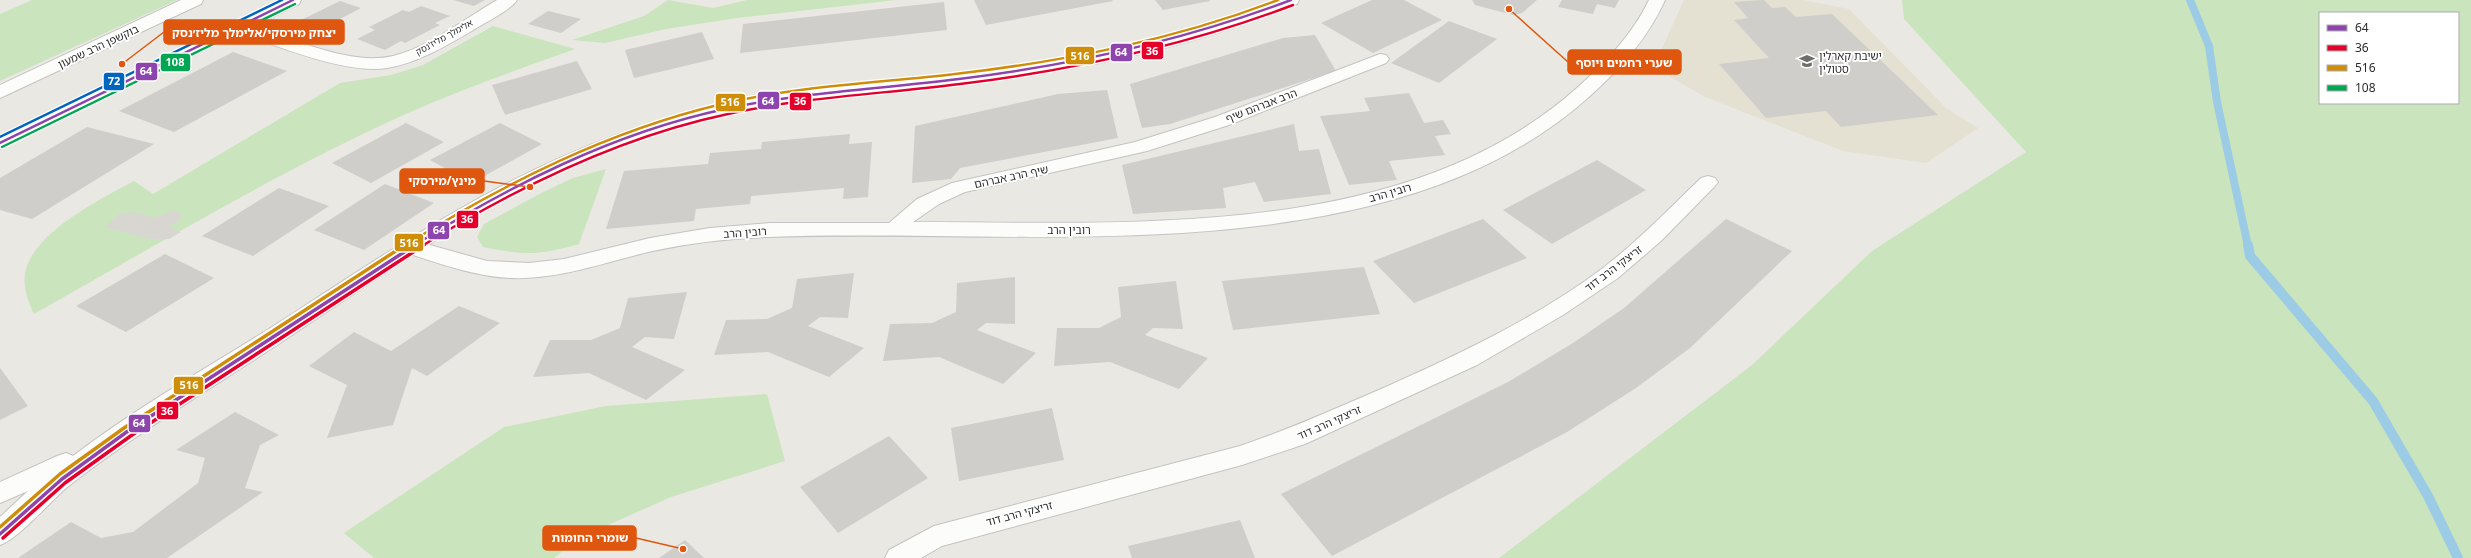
<svg xmlns="http://www.w3.org/2000/svg" width="2471" height="558" font-family="'Noto Sans','Noto Sans Hebrew',sans-serif">
	<rect width="100%" height="100%" fill="#eae8e3"/>
	<path fill="#e4e0d2" d="M1684,0H1803L1849,9L1946,108L1978,128L1926,163L1843,151L1705,97L1667,75L1658,57Z"/>
	<path fill="#cae4be" fill-rule="evenodd" d="M32,0H177L0,81V14Z
		M668,0L713,8L747,0H896L737,18L666,29L605,43L572,40L644,16Z
		M1902,0H2471V558H1499L1752,365L1872,251L2026,152L1904,19ZM2320,13H2458V103H2320Z
		M493,26L575,49C519,69 463,89 408,113C279,171 157,245 34,314C28,302 23,287 25,273C33,232 101,199 134,181L153,194L340,83L391,75L423,65Z
		M606,169L579,244C538,256 524,255 483,247L477,237L484,224L543,192L573,178Z
		M767,394L785,461L671,497L581,537L554,558H374L344,533L504,427L606,406Z"/>
	<path fill="#d8d6d1" d="M172,211L182,213V216L177,222L168,226L181,232L169,239H149L104,227L120,214L134,212L154,218Z"/>
	<g fill="none" stroke-linecap="round" stroke-linejoin="round">
		<path stroke="#9ccbe6" stroke-width="8" d="M2190,0L2209,46L2217,102L2248,246"/>
		<path stroke="#9ccbe6" stroke-width="10" d="M2248,245L2250,256L2373,401L2428,496L2458,558"/>
	</g>
	<path fill="#cfceca" d="M453,0H485L474,6Z
		M974,0H1112L1113,1L986,25Z
		M1155,0H1210V1L1163,10Z
		M1372,0H1404L1442,20L1373,53L1321,23Z
		M1472,0H1537L1522,13L1513,15L1475,5Z
		M1562,0H1619L1615,8L1597,4L1593,14L1558,7Z
		M1764,0L1772,8L1785,7L1796,17L1832,14L1938,115L1841,127L1826,111L1766,118L1719,64L1769,58L1734,20L1748,18L1734,2Z
		M340,1L361,8L317,31L295,23Z
		M944,2L947,30L740,53L743,24Z
		M421,6L450,16L435,23L440,25L405,43L401,41L385,50L357,39L375,30L369,27L403,10L409,12Z
		M548,11L581,19L561,33L528,24Z
		M1449,21L1497,39L1439,83L1391,63Z
		M702,32L714,59L634,78L625,50Z
		M1315,35L1336,71L1170,124L1142,128L1130,84L1283,38Z
		M233,52L287,71L174,132L119,111Z
		M577,61L592,89L505,115L492,85Z
		M1107,90L1118,138L960,168L951,179L912,183L915,126L1058,94Z
		M1409,93L1424,123L1443,120L1451,134L1435,136L1445,155L1389,161L1397,180L1349,185L1320,116L1370,111L1364,98Z
		M406,123L444,142L371,183L332,163Z
		M500,123L542,144L472,183L430,160Z
		M1294,124L1299,151L1319,149L1331,194L1264,202L1255,182L1223,188L1226,208L1133,214L1122,165Z
		M87,127L154,144L32,219L0,210V178Z
		M850,134L849,144L872,142L868,197L843,199L844,188L751,196L750,204L696,209L694,221L606,229L624,171L708,164L710,153L761,149L762,142Z
		M1597,160L1646,190L1552,244L1503,210Z
		M385,184L434,203L364,250L314,230Z
		M279,188L329,206L253,256L202,236Z
		M1483,219L1527,258L1414,303L1373,261Z
		M1726,219L1792,251L1690,348L1636,388L1567,432L1332,556L1281,494L1508,382L1573,343L1624,308Z
		M165,254L214,278L126,332L76,306Z
		M1364,267L1380,314L1233,330L1222,281Z
		M854,273L848,318L820,317L808,326L864,348L829,377L768,352L714,355L726,320L767,319L792,308L797,279Z
		M1015,277V324L986,323L977,330L1036,353L1003,384L939,357L883,361L890,324L932,323L956,312L957,283Z
		M1176,281L1183,329L1153,328L1145,335L1208,358L1179,389L1110,362L1054,366L1057,328H1099L1121,317L1118,287Z
		M687,292L674,339L645,337L632,347L685,370L646,400L589,373L533,377L550,340H591L620,328L628,298Z
		M459,306L500,323L427,376L412,368L393,425L327,438L347,385L309,366L354,332L391,351Z
		M0,368L28,406L0,420Z
		M1052,408L1064,460L959,481L951,428Z
		M235,412L279,435L260,445L245,488L263,492L167,558H18L71,522L101,538L133,532L198,483L205,458L176,450Z
		M889,436L928,478L838,533L800,487Z
		M1240,520L1255,558H1132L1128,546Z
		M685,540L704,558H659Z"/>
	<g fill="none" stroke-linecap="round" stroke-linejoin="round">
		<g stroke="#c4c3c3" stroke-width="2">
			<path id="street" d="M181,0H203L201,4L0,98V85Z
				M497,0H517C510,11 482,24 470,32C444,47 417,63 387,68C344,75 272,43 231,31L228,27L231,23L237,22C283,33 346,67 393,56C430,47 464,19 497,0Z
				M1649,0H1665C1648,38 1621,68 1591,95C1388,280 1023,227 769,237C729,238 688,243 648,252C603,263 557,280 509,278C473,276 438,263 404,252L401,247L404,242L412,240L487,261L529,263L564,259L650,238L710,228L770,223H889L917,199L952,183L1135,142L1215,117L1380,54L1386,55L1389,59L1386,63L1229,125L1147,151L965,192L939,204L913,222C1130,222 1405,242 1578,87C1606,62 1632,35 1649,0Z
				M1708,176L1715,178L1718,182L1715,186L1661,241L1618,278L1563,315L1477,365L1305,444L1242,465L942,546L921,558H885L889,550L934,526L1240,446C1291,429 1339,407 1388,386C1462,353 1538,317 1603,268C1638,241 1669,209 1701,178Z"/>
		</g>
		<g stroke="#c4c3c3" stroke-width="2">
			<path id="secondary" d="M280,0H301L299,4L0,149V136Z
				M1276,0H1299L1297,4C1203,43 1106,65 1005,79C912,91 817,95 726,114C677,125 629,142 582,162C480,205 390,270 298,331C242,369 184,403 129,442C107,457 86,472 65,489C48,504 19,538 0,545V517L28,491L0,503V482L57,456L66,453L73,456C136,408 205,369 272,327C419,232 547,142 723,104C785,90 848,86 912,79C1036,65 1160,48 1276,0Z"/>
		</g>
		<use href="#street" fill="#fcfcfb" fill-rule="evenodd"/>
		<use href="#secondary" fill="#fcfcfb" fill-rule="evenodd"/>
		<g stroke="#fff" stroke-width="5">
			<path id="bus-1-far1" d="M0,143L293,0
				M413,246C509,186 613,133 725,109C802,92 881,89 959,79C1073,65 1183,41 1291,0"/>
		</g>
		<g stroke="#fff" stroke-width="6">
			<path id="bus-1" d="M0,534L62,479L128,431L415,245"/>
		</g>
		<g stroke="#fff" stroke-width="5">
			<path id="bus-2-far1" d="M422,246C517,187 619,137 728,114C804,97 882,94 960,84C1074,70 1185,46 1293,5"/>
		</g>
		<g stroke="#fff" stroke-width="6">
			<path id="bus-2" d="M3,538L65,483L132,435L424,245"/>
		</g>
		<g stroke="#fff" stroke-width="5">
			<path id="bus-3-far1" d="M404,246C503,184 608,131 722,104C798,86 878,83 955,74C1066,61 1174,40 1278,0"/>
		</g>
		<g stroke="#fff" stroke-width="6">
			<path id="bus-3" d="M0,527L60,474L124,428L405,245"/>
		</g>
		<g stroke="#fff" stroke-width="5">
			<path id="bus-4" d="M2,147L295,4"/>
		</g>
		<g stroke="#fff" stroke-width="5">
			<path id="bus-5" d="M0,137L282,0"/>
		</g>
		<use href="#bus-1-far1" stroke="#8e44ad" stroke-width="2.5"/>
		<use href="#bus-1" stroke="#8e44ad" stroke-width="3.5"/>
		<use href="#bus-2-far1" stroke="#e4002b" stroke-width="2.5"/>
		<use href="#bus-2" stroke="#e4002b" stroke-width="3.5"/>
		<use href="#bus-3-far1" stroke="#ce8e09" stroke-width="2.5"/>
		<use href="#bus-3" stroke="#ce8e09" stroke-width="3.5"/>
		<use href="#bus-4" stroke="#00a651" stroke-width="2.5"/>
		<use href="#bus-5" stroke="#0065bd" stroke-width="2.5"/>
	</g>
	<defs>
		<g id="school-bare" transform="scale(1.2)"><path d="M0-5L7-2L0 1L-7-2ZM-4 1L0 2.5L4 1V4Q0 6-4 4Z" fill="#6e6e6c" stroke="#fff" stroke-width="2.5" paint-order="stroke"/></g>
	</defs>
	<g fill-rule="evenodd">
		<use href="#school-bare" x="1807" y="61"/>
	</g>
	<g text-anchor="middle" dominant-baseline="central" stroke-width="4" stroke-linejoin="round" paint-order="stroke">
		<g font-size="9" fill="#2c2c2c" stroke="#fff">
			<text transform="translate(444 37) rotate(-29)">אלימלך מליז'נסק</text>
		</g>
		<g font-size="11" fill="#2c2c2c" stroke="#fff">
			<text transform="translate(98 46) rotate(-25)">בוקשפן הרב שמעון</text>
			<text transform="translate(1261 105) rotate(-21)">הרב אברהם שיף</text>
			<text transform="translate(1011 176) rotate(-12)">שיף הרב אברהם</text>
			<text transform="translate(1390 192) rotate(-16)">רובין הרב</text>
			<text x="1069" y="229">רובין הרב</text>
			<text transform="translate(745 232) rotate(-4)">רובין הרב</text>
			<text transform="translate(1613 268) rotate(-37)">זריצקי הרב דוד</text>
			<text transform="translate(1329 422) rotate(-24)">זריצקי הרב דוד</text>
			<text transform="translate(1019 513) rotate(-15)">זריצקי הרב דוד</text>
		</g>
		<g font-size="11" fill="#2c2c2c" stroke="#fff" text-anchor="start">
			<text x="1819" y="55">ישיבת קארלין<tspan x="1819" dy="13">סטולין</tspan></text>
		</g>
	</g>
	<path fill="none" stroke="#df570e" stroke-width="1.5" d="M122 64L164 32M1509 9L1568 62M530 187L484 181M683 549L636 538"/>
	<g fill="#df570e" stroke="#fff" stroke-width="1.5">
		<circle cx="122" cy="64" r="4"/>
		<circle cx="1509" cy="9" r="4"/>
		<circle cx="530" cy="187" r="4"/>
		<circle cx="683" cy="549" r="4"/>
	</g>
	<g fill="#df570e" stroke="#df570e" stroke-width="1.5">
		<rect x="164" y="20" width="180" height="24" rx="4"/>
		<rect x="1568" y="50" width="113" height="24" rx="4"/>
		<rect x="400" y="169" width="84" height="24" rx="4"/>
		<rect x="543" y="526" width="93" height="24" rx="4"/>
	</g>
	<g font-size="12" text-anchor="middle" font-weight="bold" fill="#fff">
		<text x="254" y="37">יצחק מירסקי/אלימלך מליז׳נסק</text>
		<text x="1624" y="67">שערי רחמים ויוסף</text>
		<text x="442" y="185">מינץ/מירסקי</text>
		<text x="590" y="542">שומרי החומות</text>
	</g>
	<g stroke="#fff" stroke-width="1.5">
		<rect x="1141" y="41" width="23" height="19" rx="4" fill="#e4002b"/>
		<rect x="1110" y="43" width="23" height="19" rx="4" fill="#8e44ad"/>
		<rect x="1065" y="46" width="30" height="19" rx="4" fill="#ce8e09"/>
		<rect x="160" y="53" width="31" height="19" rx="4" fill="#00a651"/>
		<rect x="135" y="62" width="23" height="19" rx="4" fill="#8e44ad"/>
		<rect x="103" y="72" width="22" height="19" rx="4" fill="#0065bd"/>
		<rect x="757" y="91" width="23" height="19" rx="4" fill="#8e44ad"/>
		<rect x="789" y="92" width="23" height="19" rx="4" fill="#e4002b"/>
		<rect x="715" y="93" width="31" height="19" rx="4" fill="#ce8e09"/>
		<rect x="456" y="210" width="23" height="19" rx="4" fill="#e4002b"/>
		<rect x="427" y="221" width="23" height="19" rx="4" fill="#8e44ad"/>
		<rect x="394" y="233" width="30" height="19" rx="4" fill="#ce8e09"/>
		<rect x="173" y="376" width="31" height="19" rx="4" fill="#ce8e09"/>
		<rect x="156" y="401" width="23" height="19" rx="4" fill="#e4002b"/>
		<rect x="128" y="414" width="23" height="19" rx="4" fill="#8e44ad"/>
	</g>
	<g font-size="11" text-anchor="middle" font-weight="bold" fill="#fff">
		<text x="1152" y="55">36</text>
		<text x="1121" y="56">64</text>
		<text x="1080" y="60">516</text>
		<text x="175" y="66">108</text>
		<text x="146" y="75">64</text>
		<text x="114" y="85">72</text>
		<text x="768" y="105">64</text>
		<text x="800" y="105">36</text>
		<text x="730" y="106">516</text>
		<text x="467" y="223">36</text>
		<text x="439" y="234">64</text>
		<text x="409" y="247">516</text>
		<text x="189" y="389">516</text>
		<text x="167" y="415">36</text>
		<text x="139" y="427">64</text>
	</g>
	<rect x="2319" y="12" width="140" height="92" fill="#ffffff" stroke="#ababab"/>
	<rect x="2327" y="25" width="20" height="6" fill="#8e44ad" stroke="#ababab"/>
	<text x="2355" y="32" font-size="12" fill="#2c2c2c">64</text>
	<rect x="2327" y="45" width="20" height="6" fill="#e4002b" stroke="#ababab"/>
	<text x="2355" y="52" font-size="12" fill="#2c2c2c">36</text>
	<rect x="2327" y="65" width="20" height="6" fill="#ce8e09" stroke="#ababab"/>
	<text x="2355" y="72" font-size="12" fill="#2c2c2c">516</text>
	<rect x="2327" y="85" width="20" height="6" fill="#00a651" stroke="#ababab"/>
	<text x="2355" y="92" font-size="12" fill="#2c2c2c">108</text>
</svg>
